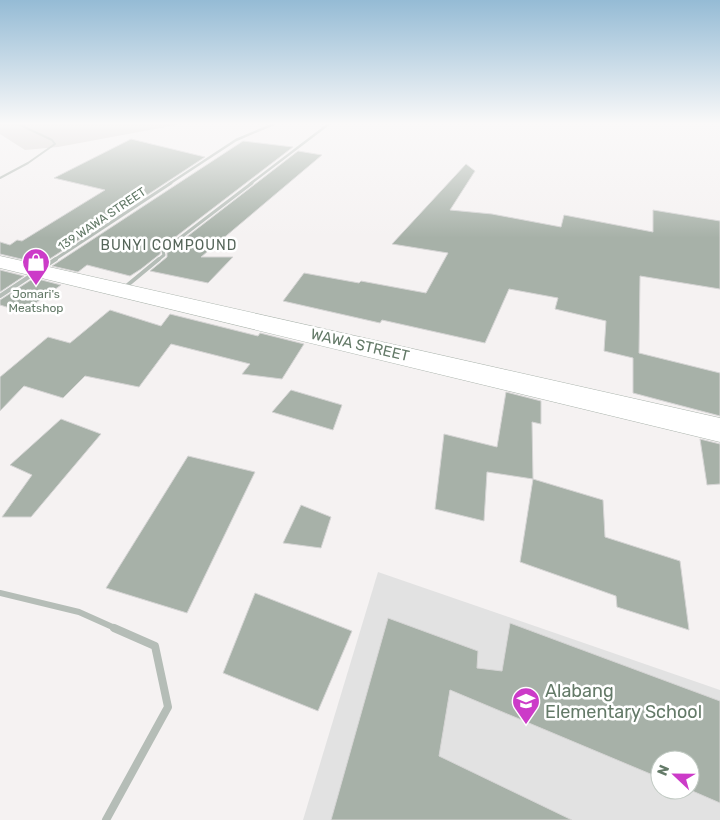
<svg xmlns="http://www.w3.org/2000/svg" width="720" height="820" font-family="Rubik,sans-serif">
	<rect width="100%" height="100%" fill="#f5f2f2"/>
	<path fill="#e2e2e2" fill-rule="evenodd" d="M378,572L720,690V820H303ZM660,760H690V790H660Z"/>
	<path fill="#d9d5d2" d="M0,123H187L58,147L25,150L0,134Z"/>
	<path fill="#a7b1a8" stroke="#d6d5d5" d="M131,139L205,157L42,264L0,254V242L10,245L17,240L22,241L105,190L54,178Z
		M243,141L293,147L161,248L160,254L141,269L130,276L87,265L78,272L52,266Z
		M298,151L322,155L201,257H233L208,283L150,271L167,257V252Z
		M466,164L475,171L450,210L492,214L561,227L564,215L653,232V210L720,221V289L640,276L639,353L720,373V416L633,393V358L604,351L606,321L555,309L558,298L509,289L485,343L382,320L380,323L283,301L304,273L359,283L361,281L426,293L448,253L392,244Z
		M0,270L24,276L0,292Z
		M34,278L61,285L23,312L0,305V300Z
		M110,310L161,326L170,314L258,336L260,333L304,344L282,379L242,374L250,364L171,344L139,387L85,376L63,398L24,386L0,411V377L48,337L70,343Z
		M291,390L342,405L333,430L272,412Z
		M506,392L541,401V424L532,422L533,479L487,472L484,521L435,509L444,434L497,447Z
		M61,419L101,434L31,517H2L32,475L10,465Z
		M700,439L720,444V484L707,485Z
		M188,456L255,472L187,613L106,588Z
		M533,479L603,500L605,537L680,561L689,630L617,607L616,596L520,562Z
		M301,505L331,517L321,548L283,543Z
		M255,593L352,631L318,711L223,673Z
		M388,618L478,651L477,668L502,671L510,623L720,701V803L690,790V760H660V778L450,690L439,756L572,820H331Z"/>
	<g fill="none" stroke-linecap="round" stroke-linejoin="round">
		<g stroke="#abb4ad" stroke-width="1">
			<path id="secondary" d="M0,256L720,418V442L0,268Z"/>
		</g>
		<path stroke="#b5bdb7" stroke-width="2" d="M0,178L28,163L55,144L52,140L16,123"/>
		<path stroke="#b5bdb7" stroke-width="2.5" d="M169,184L236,140L276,123
			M250,184L330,123"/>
		<path stroke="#b5bdb7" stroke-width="3" d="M54,260L171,183
			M158,260L164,255L163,251L252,183"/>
		<path stroke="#b5bdb7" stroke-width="4" d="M124,288L159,259
			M0,296L56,259"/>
		<path stroke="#b5bdb7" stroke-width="6" d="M0,593L79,612L117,629"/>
		<path stroke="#b5bdb7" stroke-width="8" d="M106,820L168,707L155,646L114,628"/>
		<use href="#secondary" fill="#fff" fill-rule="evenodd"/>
	</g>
	<linearGradient id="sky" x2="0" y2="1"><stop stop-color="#95bbd5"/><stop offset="0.52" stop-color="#faf9f9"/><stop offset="1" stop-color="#faf9f9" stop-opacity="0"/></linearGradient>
	<rect width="720" height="238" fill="url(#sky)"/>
	<defs>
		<g id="shop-pin" transform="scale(1.4375)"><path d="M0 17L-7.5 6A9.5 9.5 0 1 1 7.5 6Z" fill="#cc3bc8" stroke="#fff"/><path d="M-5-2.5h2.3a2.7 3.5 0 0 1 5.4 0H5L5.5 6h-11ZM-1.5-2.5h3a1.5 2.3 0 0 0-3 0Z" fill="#fff"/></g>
		<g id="school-pin" transform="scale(1.4375)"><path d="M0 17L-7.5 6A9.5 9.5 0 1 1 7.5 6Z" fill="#cc3bc8" stroke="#fff"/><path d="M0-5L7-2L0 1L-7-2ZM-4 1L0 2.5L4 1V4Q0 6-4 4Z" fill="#fff"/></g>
	</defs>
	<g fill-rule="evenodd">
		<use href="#shop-pin" x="36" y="262"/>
		<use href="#school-pin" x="526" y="701"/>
	</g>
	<g text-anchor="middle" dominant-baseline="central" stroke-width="5" stroke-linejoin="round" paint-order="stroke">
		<g font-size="12" fill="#647a68" stroke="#fff">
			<text transform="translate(102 219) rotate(-34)">139 WAWA STREET</text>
		</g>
		<g font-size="12" fill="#647a68" stroke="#fff">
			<text x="36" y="294">Jomari's<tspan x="36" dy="14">Meatshop</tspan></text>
		</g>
		<g font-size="14" letter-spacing="1" fill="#556559" stroke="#fff">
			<text x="169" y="245">BUNYI COMPOUND</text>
		</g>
		<g font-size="15" fill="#647a68" stroke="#fff">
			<text transform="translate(360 345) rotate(13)">WAWA STREET</text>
		</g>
		<g font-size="18" fill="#647a68" stroke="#fff" text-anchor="start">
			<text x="545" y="691">Alabang<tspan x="545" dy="21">Elementary School</tspan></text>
		</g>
	</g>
	<g transform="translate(675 775) rotate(292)"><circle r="24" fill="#ffffff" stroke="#c1cac3"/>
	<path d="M0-4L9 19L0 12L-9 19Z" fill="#cc3bc8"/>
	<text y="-8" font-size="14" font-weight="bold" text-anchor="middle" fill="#647a68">N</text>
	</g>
</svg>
